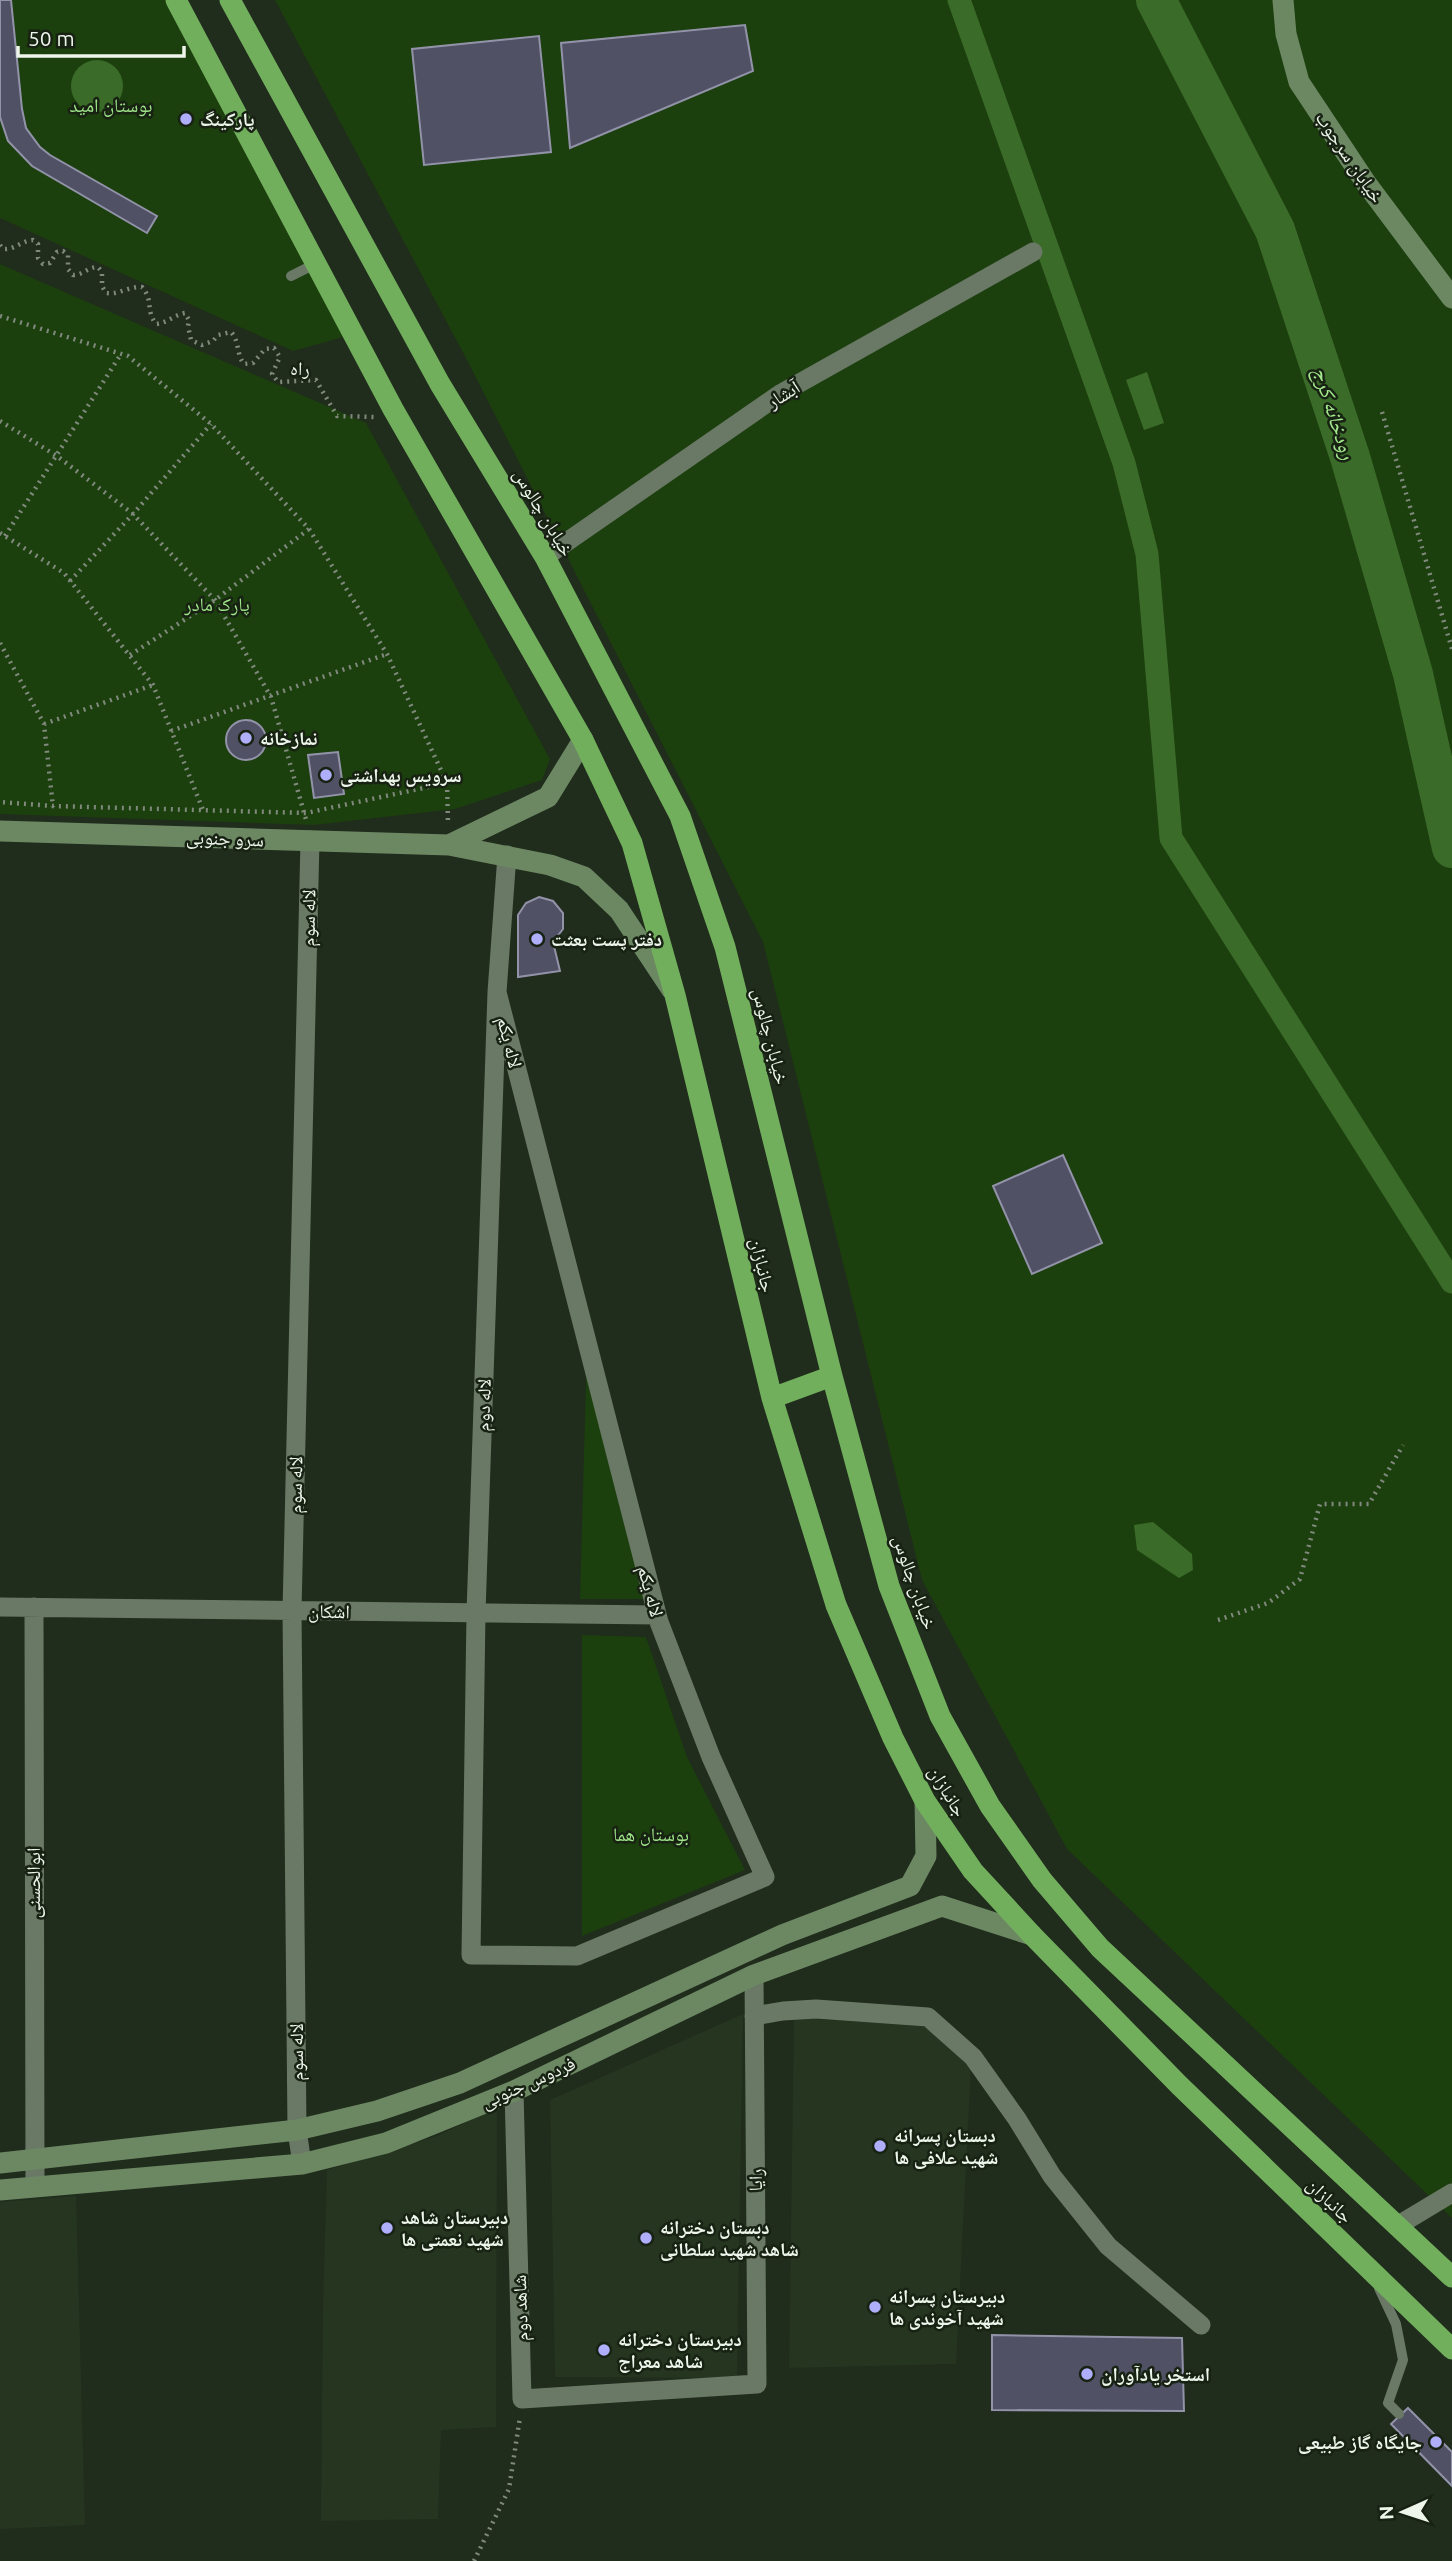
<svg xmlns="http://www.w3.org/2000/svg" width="1452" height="2561" font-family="Ubuntu,'Noto Naskh Arabic',sans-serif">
	<rect width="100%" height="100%" fill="#202c1c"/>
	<path fill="#253520" d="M743,2014L737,2378L555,2377L550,2100Z
		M794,2018L926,2025L971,2067L956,2364L789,2368Z
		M497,2107L496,2427L441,2430L438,2519L321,2521L323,2304L327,2170L437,2136Z
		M76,2196L85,2525L0,2529V2202Z"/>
	<path fill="#1c3f0e" d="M0,0H176L351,331L340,338L293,351L0,218Z
		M275,0H1452V2218L1067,1849L922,1580L763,942L467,360Z
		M0,264L366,423L550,759L542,780L455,809L314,825L0,814Z
		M587,1344L648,1599H580Z
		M582,1635L646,1637L687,1757L745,1870L582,1936Z"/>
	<path fill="#3b6b29" d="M71 86a26 26 0 1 1 52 0a26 26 0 1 1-52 0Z
		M1147,372L1164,423L1144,430L1126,380Z
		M1153,1522L1192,1554L1193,1570L1179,1578L1137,1550L1134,1525Z"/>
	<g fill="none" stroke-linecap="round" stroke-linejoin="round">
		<path stroke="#3b6b29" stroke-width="23" d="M959,0L1124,463L1147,554L1171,838L1452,1282"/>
		<path stroke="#3b6b29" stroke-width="40" d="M1156,0L1275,230L1350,457L1413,674L1452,848"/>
	</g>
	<path fill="#515165" stroke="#9293a9" stroke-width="2" d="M0,0H11L22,109L26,128L40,147L50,155L157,216L147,233L32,166L8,141L0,117Z
		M745,25L753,71L570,148L561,43Z
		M539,36L551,152L424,165L412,49Z
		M226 740a20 20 0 1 1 40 0a20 20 0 1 1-40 0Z
		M338,752L344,794L314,798L308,755Z
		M539,897L553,901L563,913V929L553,942L560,971L518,977V915L526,903Z
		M1063,1155L1102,1243L1032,1274L993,1186Z
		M992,2335L1182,2338L1184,2411L992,2410Z
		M1408,2408L1452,2452V2486L1391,2424Z"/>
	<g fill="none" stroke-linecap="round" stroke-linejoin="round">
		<path stroke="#7f897c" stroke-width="4.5" stroke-dasharray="2 5" stroke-linecap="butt" d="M0,245L3,249C14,250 21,241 33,240L38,244V258L43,264L50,263L57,252L63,251L68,255V269L73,275C83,275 88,267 98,267L102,272V286L106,293C119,295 129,286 142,287C154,301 145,309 156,324C167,323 174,315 185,313L189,320L188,326L191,340L202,345L213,341L218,335L231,332C240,342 236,354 244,364L253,363L265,349L274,348L280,357L272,374L278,382L316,380L337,416L376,417
			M0,316L128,356L211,424L309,529L387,654L447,783L306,813L53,806L0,802
			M1382,412L1452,649
			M0,421L57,456L133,514L215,600L271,697L307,823
			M0,533L64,573L153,685L203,810
			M5,536L121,354
			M70,581L133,514L211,424
			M0,643L44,724L53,807
			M130,655L215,600L309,529
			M44,724L153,685
			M171,731L387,654
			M447,783L448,824
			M1218,1620L1268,1603L1300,1579L1320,1504H1369L1403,1445
			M474,2561L509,2489L520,2417"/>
		<path stroke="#6a7866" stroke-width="10" d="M291,276L315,264
			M1379,2288L1396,2324L1403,2360L1388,2403L1399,2414"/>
		<path stroke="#6a7866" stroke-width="19" d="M545,557L780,394L1033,252
			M497,992L659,1622L711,1757L765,1877L577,1956L471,1955L476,1613L497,992L507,855
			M0,1607L657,1615
			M34,1607L35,2186
			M754,2016L783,2011L816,2009L928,2017L973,2057L1017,2119L1052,2176L1108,2246L1201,2325
			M514,2091L522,2399L757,2384L754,1975
			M302,2164L297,2130L292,1611L310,840
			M1397,2226L1452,2193"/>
		<path stroke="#6c8863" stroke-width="21" d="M1283,0L1286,34L1299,82L1366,183L1452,298
			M0,831L449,845L550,865L584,877L619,910L672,990
			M449,845L548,797L583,740
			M0,2163L297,2130L377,2111L460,2083L782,1935L910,1886L926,1856L925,1801
			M0,2190L302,2164L386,2143L514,2091L754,1975L942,1906L1032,1935"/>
		<path stroke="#72af5d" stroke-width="21" d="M176,0L393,409L583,740L632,843L675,995L772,1398L836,1605L893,1738L925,1801L973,1871L1032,1935L1179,2085L1452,2349
			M230,0L440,384L545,557L680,816L725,947L832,1376L889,1586L940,1716L990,1806L1042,1880L1100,1948L1452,2277
			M772,1398L832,1376"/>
	</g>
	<g fill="#afaefa" stroke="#172213" stroke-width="2.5">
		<circle cx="186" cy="119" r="7"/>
		<circle cx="246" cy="738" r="7"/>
		<circle cx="326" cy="775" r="7"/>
		<circle cx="537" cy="939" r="7"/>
		<circle cx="880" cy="2146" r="7"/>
		<circle cx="387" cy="2228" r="7"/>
		<circle cx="646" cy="2238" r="7"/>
		<circle cx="875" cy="2307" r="7"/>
		<circle cx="604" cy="2350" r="7"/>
		<circle cx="1087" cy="2374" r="7"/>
		<circle cx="1436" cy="2442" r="7"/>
	</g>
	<g text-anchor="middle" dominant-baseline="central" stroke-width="5" stroke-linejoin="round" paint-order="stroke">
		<g font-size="19" fill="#9ee387" stroke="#172213">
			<text x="111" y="105">بوستان امید</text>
			<text x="217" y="604">پارک مادر</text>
			<text x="651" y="1834">بوستان هما</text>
		</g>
		<g font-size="19" font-weight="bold" fill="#eef6eb" stroke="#172213" text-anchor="start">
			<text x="200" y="119">پارکینگ</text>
			<text x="260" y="738">نمازخانه</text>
			<text x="340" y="775">سرویس بهداشتی</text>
			<text x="551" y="939">دفتر پست بعثت</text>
			<text x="894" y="2135">دبستان پسرانه<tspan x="894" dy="22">شهید علافی ها</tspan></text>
			<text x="401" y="2217">دبیرستان شاهد<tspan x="401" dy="22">شهید نعمتی ها</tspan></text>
			<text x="660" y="2227">دبستان دخترانه<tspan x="660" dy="22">شاهد شهید سلطانی</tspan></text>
			<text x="889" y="2296">دبیرستان پسرانه<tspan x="889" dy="22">شهید آخوندی ها</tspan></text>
			<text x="618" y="2339">دبیرستان دخترانه<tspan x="618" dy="22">شاهد معراج</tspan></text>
			<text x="1101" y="2374">استخر یادآوران</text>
			<text x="1422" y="2442" text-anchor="end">جایگاه گاز طبیعی</text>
		</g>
		<g font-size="19" fill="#eef6eb" stroke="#172213">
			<text transform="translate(1350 157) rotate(56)">خیابان سرجوب</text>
			<text transform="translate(300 368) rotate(2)">راه</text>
			<text transform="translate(783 394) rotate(-32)">آبشار</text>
			<text transform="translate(544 512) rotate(59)">خیابان چالوس</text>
			<text transform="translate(225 838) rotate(2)">سرو جنوبی</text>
			<text transform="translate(308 918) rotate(-89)">لاله سوم</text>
			<text transform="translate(771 1036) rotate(76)">خیابان چالوس</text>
			<text transform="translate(510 1042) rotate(76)">لاله یکم</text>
			<text transform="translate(763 1265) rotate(77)">جانبازان</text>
			<text transform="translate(483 1405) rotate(-88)">لاله دوم</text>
			<text transform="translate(295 1485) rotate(-89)">لاله سوم</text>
			<text transform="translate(915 1582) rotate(71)">خیابان چالوس</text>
			<text transform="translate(651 1591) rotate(75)">لاله یکم</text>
			<text transform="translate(329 1611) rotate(1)">اشکان</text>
			<text transform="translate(948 1791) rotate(59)">جانبازان</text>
			<text transform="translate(33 1883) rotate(-90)">ابوالحسنی</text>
			<text transform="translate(296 2052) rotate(-90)">لاله سوم</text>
			<text transform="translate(528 2082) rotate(-24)">فردوس جنوبی</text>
			<text transform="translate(755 2180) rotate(-90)">رایا</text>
			<text transform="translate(1330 2200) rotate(44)">جانبازان</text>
			<text transform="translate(520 2308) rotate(-92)">شاهد دوم</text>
		</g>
		<g font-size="21" font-style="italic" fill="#a3e88c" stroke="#172213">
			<text transform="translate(1335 413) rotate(72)">رودخانه کرج</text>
		</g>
	</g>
	<g transform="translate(1403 2512) rotate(267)" stroke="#172213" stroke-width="5" paint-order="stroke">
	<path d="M0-5L12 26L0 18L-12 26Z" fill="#eef6eb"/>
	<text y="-10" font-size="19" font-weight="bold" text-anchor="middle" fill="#eef6eb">N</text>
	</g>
	<path d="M18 46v10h166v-10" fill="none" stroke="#eef6eb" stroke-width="3.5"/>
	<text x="28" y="46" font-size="21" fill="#eef6eb" stroke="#172213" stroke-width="5" paint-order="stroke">50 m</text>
</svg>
